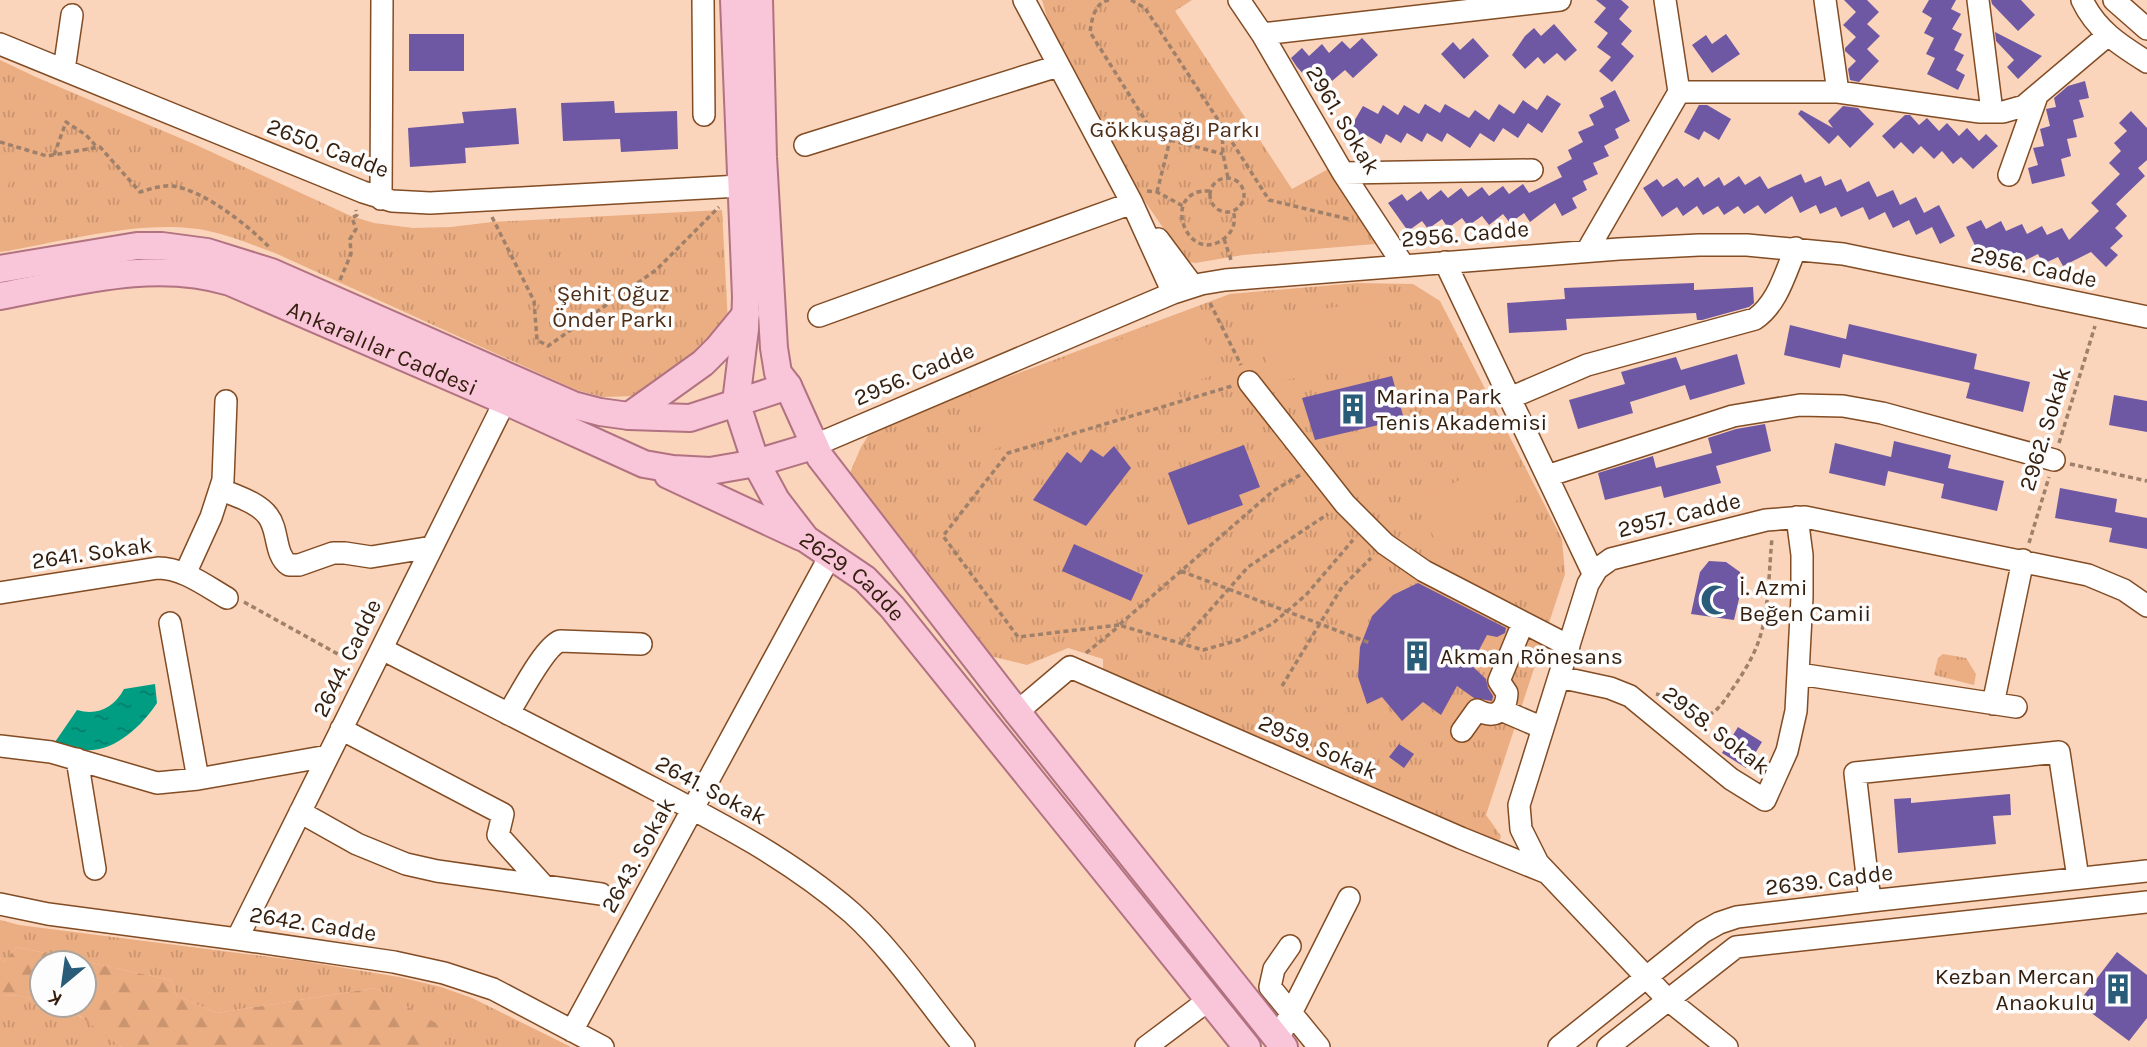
<svg xmlns="http://www.w3.org/2000/svg" width="2147" height="1047" font-family="Karla,sans-serif">
	<defs>
		<pattern id="grass-tufts" width="24" height="20" patternUnits="userSpaceOnUse" patternTransform="scale(1.75)"><rect width="24" height="20" fill="#ebad82"/><path d="M3 7l-1-3M5 7V3M7 7l1-3M15 17l-1-3M17 17v-4M19 17l1-3" fill="none" stroke="#ca946f"/></pattern>
		<pattern id="forest-firs" width="22" height="20" patternUnits="userSpaceOnUse" patternTransform="scale(1.75)"><rect width="22" height="20" fill="#ebad82"/><path d="M5 1l3.5 6h-7zM16 11l3.5 6h-7z" fill="#ca946f"/></pattern>
		<pattern id="water-ripples" width="26" height="14" patternUnits="userSpaceOnUse" patternTransform="scale(1.75)"><rect width="26" height="14" fill="#019d83"/><path d="M2 4q2-2 4 0t4 0M15 11q2-2 4 0t4 0" fill="none" stroke="#047f6a"/></pattern>
	</defs>
	<rect width="100%" height="100%" fill="#fad4bb"/>
	<path fill="url(#grass-tufts)" d="M1042,0H1192L1175,11L1292,189L1330,168L1375,244L1243,255L1195,263L1186,261L1117,161L1057,52Z
		M0,60L38,78L194,144L351,216L374,223L413,228L451,227L492,222L722,210L728,323L703,350L635,396L603,397L576,390L275,253C250,244 224,233 198,229C137,220 61,242 0,252Z
		M1357,283L1413,284L1440,301L1562,539L1565,574L1486,815L1501,836L1498,845L1109,680L1103,669V659L1068,648L1027,665L986,655L850,473L861,447L874,427L1230,294Z
		M1943,654L1966,658L1976,674L1974,685L1934,675L1938,658Z
		M0,920L19,925L302,961L399,977L441,987L472,998L571,1047H440L452,1033L375,988L217,1013L177,996L171,980L17,947L3,962L0,958Z
		M0,995L22,996L42,1003V1005C73,1005 98,1029 121,1047H0Z"/>
	<path fill="url(#forest-firs)" d="M17,947L171,980L177,996L217,1013L375,988L453,1033L440,1047H121L80,1016L49,1005H84V963H42V1003L22,996L0,995V958L3,962Z"/>
	<path fill="#ebad82" d="M0,173L11,176L0,214Z
		M1379,300L1390,363L1271,382L1261,319Z
		M1196,314L1217,374L989,451L969,391Z
		M1498,460L1518,500L1436,541L1415,503Z"/>
	<path fill="url(#water-ripples)" d="M155,684L157,703C141,727 113,754 81,750C72,749 63,744 55,742L77,710C97,716 114,708 124,689Z"/>
	<path fill="#6e58a3" d="M1596,0H1621L1629,7L1619,19L1632,31L1621,44L1634,56L1612,82L1599,71L1611,57L1597,47L1608,33L1594,22L1606,8Z
		M1844,0H1867L1879,12L1867,24L1880,36L1867,49L1879,61L1859,82L1850,80L1848,69L1856,61L1845,51V48L1856,37L1843,25L1856,12Z
		M1929,0H1956L1951,9L1961,14L1952,29L1962,34L1954,50L1964,55L1956,70L1965,75L1958,90L1927,74L1935,58L1926,54L1934,38L1924,33L1932,18L1922,12Z
		M1991,0H2021L2035,15L2018,31L1992,4Z
		M1554,24L1577,50L1565,61L1557,53L1544,64L1538,57L1525,69L1512,55L1525,36L1534,28L1541,36Z
		M1995,32L2042,56L2018,79L2007,67L2014,60L1996,41Z
		M409,34H464V71H409Z
		M1726,34L1740,54L1712,73L1692,45L1706,35L1712,44Z
		M1362,38L1378,55L1353,78L1345,70L1332,81L1326,74L1313,85L1297,67L1291,58L1302,48L1309,56L1322,44L1329,53L1342,41L1350,49Z
		M1473,38L1489,56L1464,79L1441,54L1453,42L1460,50Z
		M2085,81L2089,98L2079,100L2084,117L2073,120L2077,137L2067,139L2071,156L2061,159L2065,176L2032,184L2028,168L2038,165L2033,148L2044,146L2040,129L2050,126L2046,109L2056,107L2054,98L2068,86Z
		M1615,90L1630,121L1615,129L1619,138L1604,146L1609,156L1593,163L1598,174L1583,181L1587,190L1572,198L1577,208L1562,216L1555,203L1530,222L1524,213L1510,223L1503,214L1489,225L1482,216L1468,226L1462,218L1448,228L1442,219L1428,229L1422,221L1408,231L1388,203L1402,194L1407,201L1421,191L1428,200L1441,190L1448,198L1461,188L1468,197L1482,187L1489,196L1503,186L1509,194L1523,184L1529,193L1562,177L1557,167L1572,159L1568,150L1583,142L1578,132L1594,125L1589,115L1604,107L1600,98Z
		M1547,95L1561,104L1542,133L1528,123L1518,138L1503,128L1494,142L1480,133L1470,148L1447,133L1442,142L1427,133L1422,142L1407,133L1401,143L1386,134L1381,144L1366,135L1360,144L1346,135L1363,106L1378,114L1383,105L1398,115L1404,105L1419,114L1425,104L1440,113L1445,104L1469,118L1475,110L1489,120L1499,104L1514,114L1523,100L1537,110Z
		M614,101L615,113L677,111L678,149L621,152L620,139L563,141L561,103Z
		M1699,105H1707L1731,119L1719,140L1704,131L1699,140L1684,132Z
		M1843,106L1858,108L1874,124L1850,148L1838,135L1829,144L1798,114L1801,110L1833,128L1828,121Z
		M516,108L519,144L465,148L466,163L410,167L408,128L464,123L462,112Z
		M2131,111L2147,128V160L2138,168L2145,176L2116,204L2127,216L2115,228L2123,236L2110,248L2118,255L2106,267L2091,252L2063,266L2058,257L2043,264L2038,254L2022,262L2017,252L2001,260L1997,250L1981,258L1966,227L1981,220L1986,229L2001,221L2006,231L2022,224L2027,234L2042,226L2047,235L2062,228L2069,240L2099,211L2091,203L2120,174L2109,163L2121,151L2114,143L2127,131L2119,123Z
		M1905,115H1910L1919,125L1927,118L1939,131L1947,123L1959,136L1967,128L1979,141L1986,134L1998,146L1973,169L1961,157L1953,164L1942,151L1934,159L1921,146L1913,154L1901,142L1894,149L1882,136Z
		M1801,174L1805,183L1821,176L1825,186L1841,179L1847,192L1869,181L1877,197L1893,190L1900,205L1916,197L1924,213L1939,205L1955,236L1940,244L1932,227L1916,235L1909,220L1893,228L1885,212L1869,220L1863,207L1841,217L1836,207L1820,214L1816,205L1800,213L1792,196L1765,214L1758,205L1744,214L1738,206L1724,215L1718,206L1703,215L1697,206L1683,216L1677,207L1662,217L1643,188L1657,179L1663,187L1677,178L1684,187L1698,177L1704,187L1719,177L1724,186L1739,176L1745,185L1760,176L1768,189Z
		M1694,283V290L1753,287L1754,303L1749,307L1702,320H1697L1696,313L1566,319L1567,330L1509,333L1507,303L1565,299L1564,288Z
		M1849,324L1977,354L1974,369L2030,382L2023,412L1966,398L1970,383L1899,367L1843,354L1840,368L1784,355L1790,325L1846,339Z
		M1737,354L1745,384L1690,400L1685,385L1630,402L1633,413L1578,429L1569,400L1625,384L1621,372L1676,357L1681,370Z
		M1392,376L1404,419L1315,440L1302,398Z
		M2114,395L2147,401V432L2109,425Z
		M1765,424L1771,451L1716,466L1721,483L1664,498L1661,486L1605,500L1598,473L1653,456L1656,468L1712,453L1708,438L1736,429Z
		M1894,441L1951,455L1948,468L2004,481L1997,511L1941,498L1944,484L1888,471L1885,486L1829,473L1835,443L1891,457Z
		M1244,445L1260,487L1239,495L1243,505L1188,525L1168,473Z
		M1114,446L1131,468L1086,526L1033,500L1067,452L1081,463L1091,449L1103,457Z
		M2060,488L2117,499L2115,512L2147,518V549L2109,542L2112,528L2055,518Z
		M1074,544L1143,575L1131,601L1062,571Z
		M1709,561L1726,562L1740,572L1742,586L1734,620L1691,614L1700,572Z
		M1418,583L1506,628L1505,633L1497,637L1487,635L1471,665L1486,679L1488,688L1493,696L1492,701L1474,698L1457,686L1441,715L1423,702L1402,721L1382,697L1367,704L1358,677L1360,647L1372,616L1393,595Z
		M1738,727L1762,742L1746,768L1722,753Z
		M1399,744L1414,754L1404,768L1389,757Z
		M2010,794L2011,815L1993,816L1996,844L1898,853L1894,799L1911,798V803Z
		M2117,952L2147,975V1018L2129,1041L2078,1003Z"/>
	<g fill="none" stroke-linecap="round" stroke-linejoin="round">
		<g stroke="#824c24" stroke-width="24">
			<path id="minor" d="M703,0L704,115
				M1024,0L1132,203L1173,293
				M1239,0L1262,34L1343,173L1404,266
				M1825,0L1838,92
				M1978,0L1992,112
				M2082,0C2096,30 2120,45 2147,62
				M2114,0L2147,29
				M1262,34L1560,0
				M0,44L363,192L392,201L430,203L740,186
				M64,70L72,15
				M1679,92H1838L1980,112H2003L2024,106L2108,35
				M805,145L1058,66
				M1343,173L1532,170
				M2009,175L2037,96
				M381,199L382,0
				M1158,239L1193,286
				M1587,251L1679,92L1665,0
				M1445,262L1593,573
				M819,316L1132,203
				M1249,382L1345,504L1385,544L1424,571L1569,646
				M1510,398L1587,365L1755,319C1778,303 1785,273 1796,248
				M813,446L1173,293L1201,284L1225,280L1619,249L1699,245H1747L1843,254L2147,317
				M1547,476L1733,416L1800,405L1843,406L1882,413L2054,460
				M220,489C235,496 258,502 268,516C279,530 274,555 289,565H299L333,553H345L371,557L432,547
				M185,574L211,517L223,480L226,401
				M0,593L158,568C183,568 206,586 227,598
				M170,623L198,779
				M382,649C462,690 542,731 622,772C702,814 783,853 852,913C892,949 929,1004 964,1047
				M1799,674L2016,707
				M1559,677L1610,688L1630,696L1731,779L1765,800L1787,751L1796,711L1802,597V555L1797,517
				M1993,704L2023,560
				M1501,710L1543,728
				M1017,712L1070,667L1461,838L1545,872
				M508,714C519,697 544,647 560,641L641,644
				M341,729L503,814L498,835L544,886
				M1462,731L1477,710C1494,719 1506,713 1507,693L1499,681L1523,623
				M0,746L51,752L157,783L198,779L328,756
				M77,759L95,869
				M300,812L357,844L406,864L437,871L601,894
				M1870,901L1855,773L2059,752L2078,878
				M0,904L48,914L237,939L394,962L444,973L493,989L603,1047
				M237,939L505,401
				M1290,946L1274,969L1270,987L1319,1047
				M572,1031L830,556
				M1278,1039L1349,898
				M1146,1047L1210,999
				M1559,1047L1703,932L1719,923L1737,917L1870,901L2147,871
				M1608,1047L1736,947L2147,902
				M1727,1047L1667,999L1538,863L1521,829L1519,805L1588,584L1597,569L1611,559L1766,520L1805,517L2088,575L2124,590L2147,606"/>
		</g>
		<g stroke="#b17281" stroke-width="30">
			<g id="major">
				<path id="s1" d="M734,0L746,297L745,329L736,402L756,463L776,500L806,539L865,579L892,607L1247,1047"/>
				<path d="M759,0L763,157L774,348L778,373L788,386L820,457L1017,712L1284,1047"/>
				<path d="M0,269L137,246H162L207,252L271,272L573,405L600,412L629,416L690,418L788,386"/>
				<path id="s2" d="M0,296C76,282 154,259 230,282L505,401L644,464L673,469L710,471L756,463L813,446"/>
				<path d="M629,416L703,363L718,348L746,314"/>
				<path d="M668,475L801,537"/>
			</g>
		</g>
		<path stroke="#9f816b" stroke-width="3.5" stroke-dasharray="5 3.5" stroke-linecap="butt" d="M1109,0C1094,3 1092,19 1090,32L1155,136L1223,154
			M1131,0L1145,8L1222,126L1223,154L1228,178
			M1223,128L1269,200L1348,219
			M0,142L47,156L100,147L140,192C151,189 161,185 172,186C202,189 249,226 269,247
			M54,155L66,122L86,135L97,147
			M1210 195a17 17 0 1 1 34 0a17 17 0 1 1-34 0Z
			M1147,191L1157,192L1183,206
			M1210,191C1157,188 1188,272 1227,236C1234,229 1236,220 1233,210
			M1157,192L1170,140
			M492,217L534,301L537,340L548,346L656,270L719,207
			M1224,239L1231,260
			M340,280L351,254L350,239L356,229L352,218L357,215L356,210
			M1210,303L1241,365
			M2059,443L2095,326
			M2070,464L2147,481
			M1300,475L1273,491L1119,625L1203,650L1239,640L1272,624L1306,595L1353,540
			M2029,543L2049,477
			M1181,571L1370,643
			M244,602L354,663
			M1119,625L1018,637L943,536L1008,453L1232,386
			M1181,643L1248,567L1328,514
			M1086,653L1118,627
			M1282,686L1342,587L1371,558
			M1656,694L1669,697L1699,717C1714,717 1723,703 1731,691C1742,675 1753,658 1759,640C1769,612 1769,568 1772,538"/>
		<use href="#minor" stroke="#fff" stroke-width="21"/>
		<use href="#major" stroke="#f9c5d9" stroke-width="26"/>
	</g>
	<defs>
		<g id="building-bare" transform="scale(2.415)"><path d="M-4-6H4V6H1V3H-1V6H-4ZM-2.5-4.3h1.7v1.8h-1.7ZM.8-4.3h1.7v1.8H.8ZM-2.5-1h1.7V.8h-1.7ZM.8-1h1.7V.8H.8Z" fill="#285c78" stroke="#fdfdfd" stroke-width="2.5" paint-order="stroke"/></g>
		<g id="mosque-bare" transform="scale(2.415)"><path d="M3.5-4.9A6 6 0 1 0 3.5 4.9A5 5 0 1 1 3.5-4.9Z" fill="#285c78" stroke="#fdfdfd" stroke-width="2.5" paint-order="stroke"/></g>
	</defs>
	<g fill-rule="evenodd">
		<use href="#building-bare" x="1353" y="409"/>
		<use href="#mosque-bare" x="1716" y="600"/>
		<use href="#building-bare" x="1417" y="656"/>
		<use href="#building-bare" x="2118" y="989"/>
	</g>
	<g text-anchor="middle" dominant-baseline="central" stroke-width="7" stroke-linejoin="round" paint-order="stroke">
		<g font-size="23" fill="#341e0d" stroke="#fdfdfd">
			<text transform="translate(1343 120) rotate(59)">2961. Sokak</text>
			<text transform="translate(328 148) rotate(21)">2650. Cadde</text>
			<text transform="translate(1465 234) rotate(-5)">2956. Cadde</text>
			<text transform="translate(2034 267) rotate(12)">2956. Cadde</text>
			<text stroke="none"><textPath href="#s2" startOffset="399">Ankaralılar Caddesi</textPath></text>
			<text transform="translate(914 374) rotate(-23)">2956. Cadde</text>
			<text transform="translate(2045 429) rotate(-73)">2962. Sokak</text>
			<text transform="translate(1679 515) rotate(-14)">2957. Cadde</text>
			<text transform="translate(92 553) rotate(-8)">2641. Sokak</text>
			<text stroke="none"><textPath href="#s1" startOffset="618">2629. Cadde</textPath></text>
			<text transform="translate(347 658) rotate(-64)">2644. Cadde</text>
			<text transform="translate(1716 730) rotate(38)">2958. Sokak</text>
			<text transform="translate(1318 747) rotate(24)">2959. Sokak</text>
			<text transform="translate(711 790) rotate(28)">2641. Sokak</text>
			<text transform="translate(638 855) rotate(-61)">2643. Sokak</text>
			<text transform="translate(1829 880) rotate(-7)">2639. Cadde</text>
			<text transform="translate(313 924) rotate(9)">2642. Cadde</text>
		</g>
		<g font-size="23" fill="#4e2e17" stroke="#fdfdfd">
			<text x="1175" y="129">Gökkuşağı Parkı</text>
			<text x="613" y="293">Şehit Oğuz<tspan x="613" dy="26">Önder Parkı</tspan></text>
		</g>
		<g font-size="23" fill="#341e0d" stroke="#fdfdfd" text-anchor="start">
			<text x="1376" y="396">Marina Park<tspan x="1376" dy="26">Tenis Akademisi</tspan></text>
			<text x="1739" y="587">İ. Azmi<tspan x="1739" dy="26">Beğen Camii</tspan></text>
			<text x="1440" y="656">Akman Rönesans</text>
			<text x="2095" y="976" text-anchor="end">Kezban Mercan<tspan x="2095" dy="26">Anaokulu</tspan></text>
		</g>
	</g>
	<g transform="translate(63 984) rotate(209)"><circle r="33" fill="#fdfdfd" stroke="#ada49d" stroke-width="2"/>
	<path d="M0-5L12 26L0 18L-12 26Z" fill="#285c78"/>
	<text y="-10" font-size="19" font-weight="bold" text-anchor="middle" fill="#341e0d">K</text>
	</g>
</svg>
